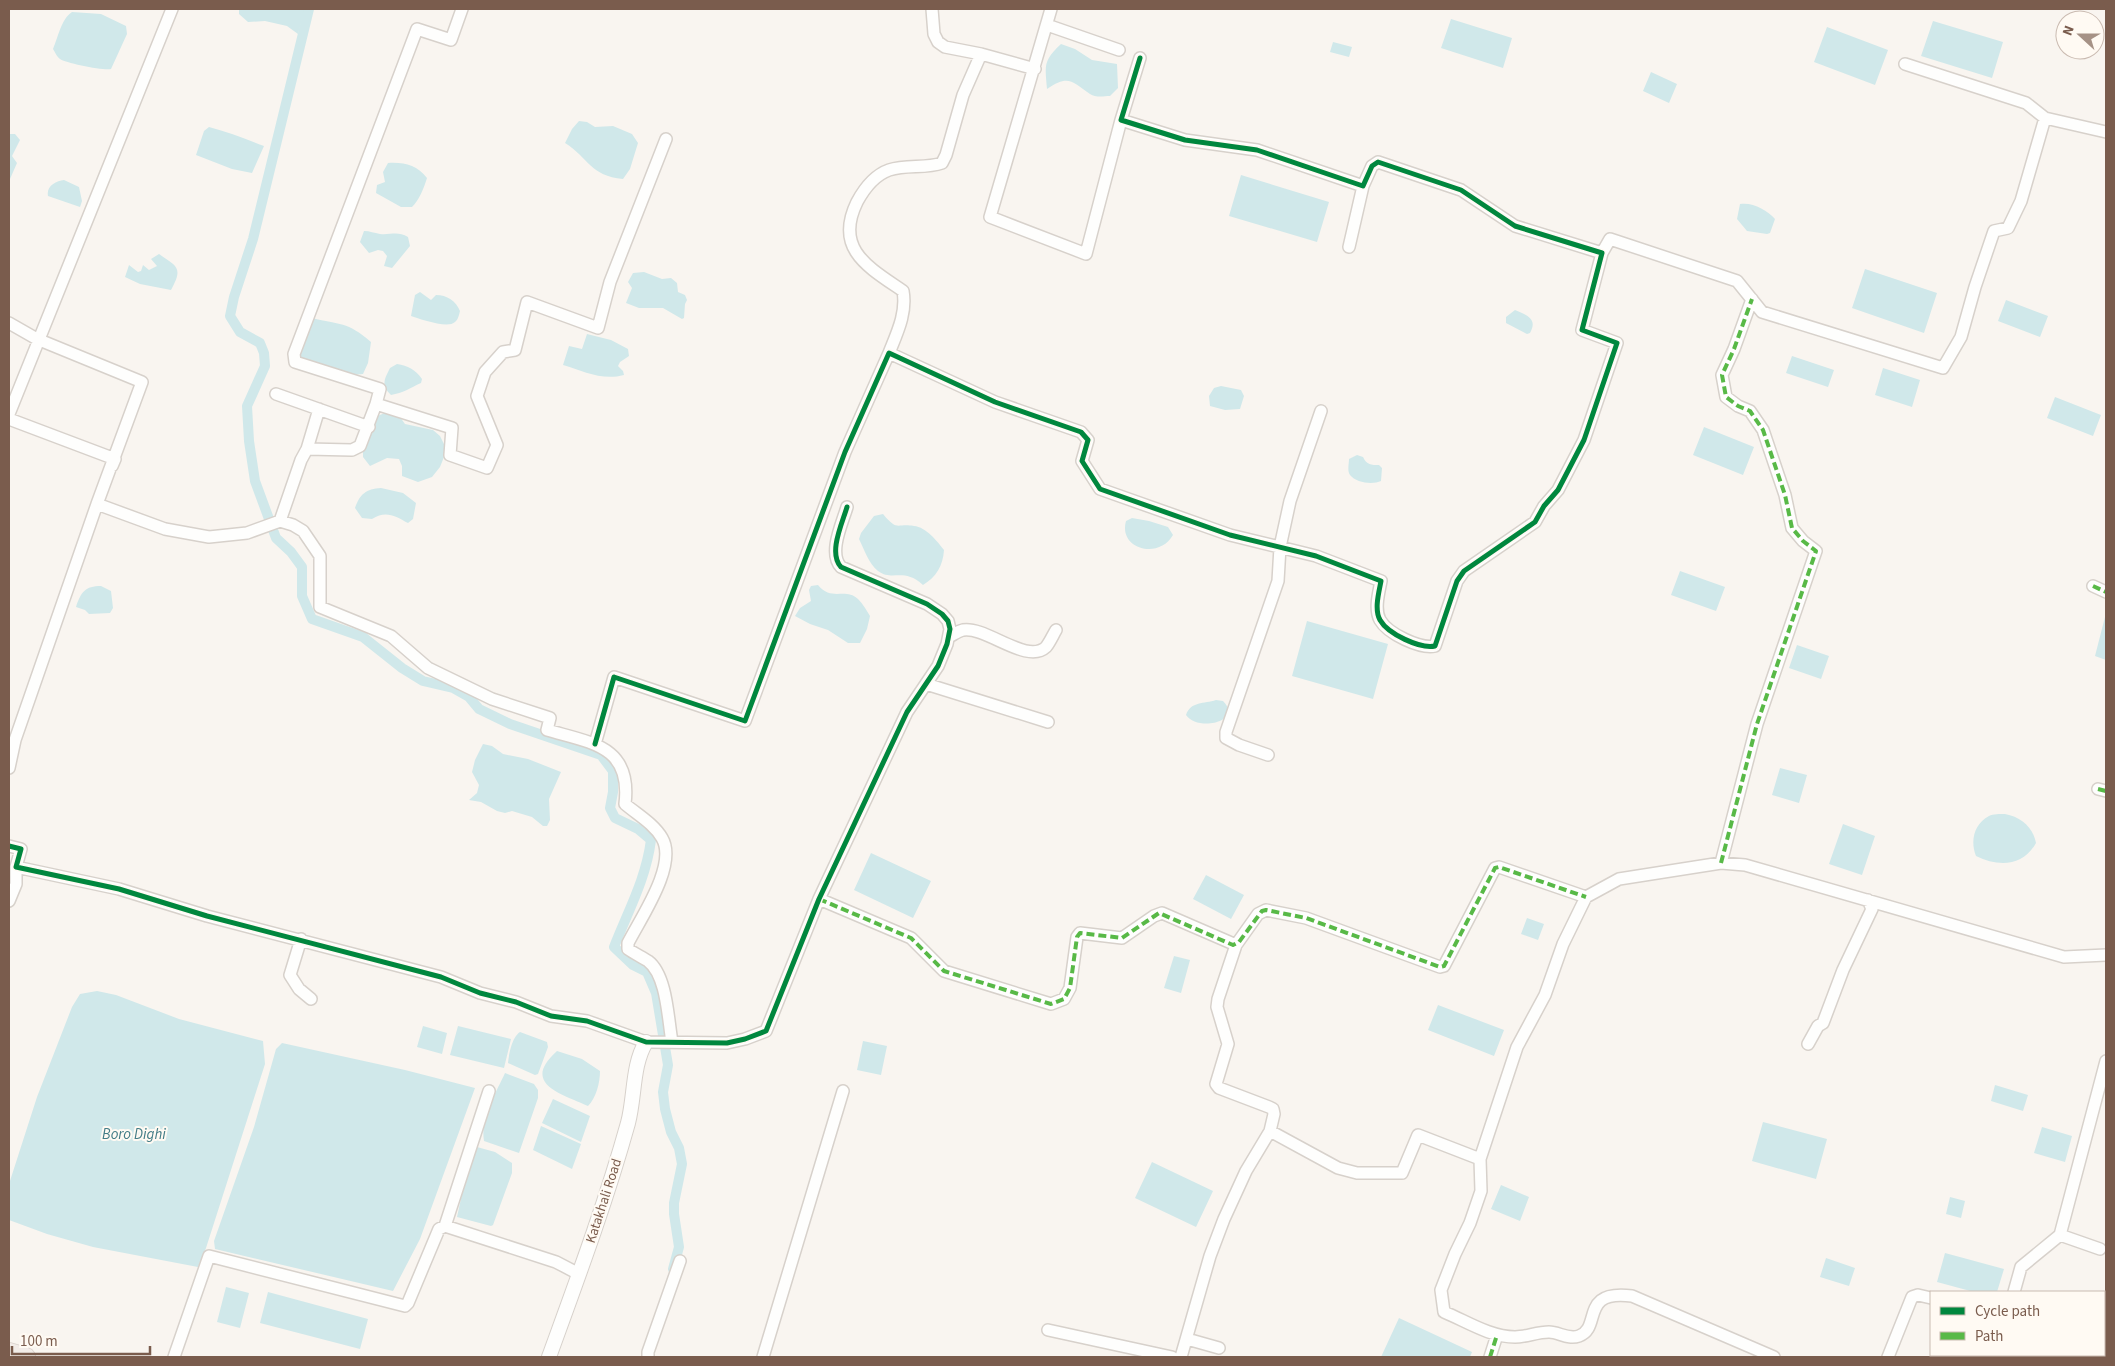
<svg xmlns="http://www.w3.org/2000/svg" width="2115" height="1366" font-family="'Source Sans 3',sans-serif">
	<rect width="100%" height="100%" fill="#f9f5f0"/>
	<path fill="#d0e8ea" d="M239,9H305L298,34L287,26L265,21L248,22L239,14Z
		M72,12L101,14L126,26L127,34L111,69C105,71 65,63 60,59C57,57 55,52 53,49C58,38 61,19 72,12Z
		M1451,19L1512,38L1503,68L1441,48Z
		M1933,21L2003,42L1992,78L1921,56Z
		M1827,27L1888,50L1875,85L1814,62Z
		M1333,42L1352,47L1349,57L1330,52Z
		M1061,44L1075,49L1092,60L1117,64L1118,88L1110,96C1104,96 1096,98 1090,94C1072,82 1069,74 1047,89C1045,65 1043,61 1061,44Z
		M1651,72L1677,84L1669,103L1643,91Z
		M579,121L587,122L595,127L613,126L632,134L638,143L630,169L623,179C590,176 589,158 565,143L572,129Z
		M209,127C228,132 246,139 264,146L252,173L232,169L196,155L204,131Z
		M9,134H15L20,140L12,156L17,163L10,179Z
		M388,163C404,162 417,165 427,178C424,188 419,200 412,207H401L376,193L377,185L385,182L383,172Z
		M1241,175L1329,202L1317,242L1229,216Z
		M64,180L79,187L82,201L80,207L48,196C46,186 56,181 64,180Z
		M1740,204C1753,202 1767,210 1775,219L1770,233L1767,234L1747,231L1737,219Z
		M364,231C370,231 374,233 380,234C391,235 398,231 408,237L410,246L392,268L384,266L387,256L383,251L378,250L369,253L360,242Z
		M159,254C178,267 183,268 171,290L140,284L125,277L129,265L138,272L141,271L143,265L149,270L157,266L151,259Z
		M1865,269L1937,293L1924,333L1852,308Z
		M644,272L662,279L671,278L677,283L678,292L685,295L687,300L685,304L684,318L682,319L663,308H639L626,303L632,288L628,282L633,273Z
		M420,292L431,300L436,295C447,295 456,301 460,311C459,315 458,320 455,322C448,329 420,319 411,316L415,295Z
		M2006,300L2048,316L2040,337L1998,321Z
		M1515,310C1527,315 1538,319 1530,333L1527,334L1506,323V317Z
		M312,318C340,325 347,321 371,342L368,363L363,374L352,375L304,359L299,356Z
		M587,334L611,340L628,349L629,356L620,362L618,366L623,371L624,375C602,381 583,371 563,365L569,346L582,349Z
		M1792,356L1834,370L1828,387L1786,373Z
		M397,364C408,366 415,369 422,379L421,383C410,388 403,393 391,395C381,385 384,380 390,368Z
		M1883,368L1920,380L1912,407L1875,395Z
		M1221,386L1241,390L1244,396L1240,409L1225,410L1210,406L1209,396L1214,388Z
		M2055,397L2101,415L2093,436L2047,418Z
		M385,413L400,417L405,424L433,430L440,436L445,446L444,457L440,467L432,477L418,482L402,476V466L399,459L387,458L370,466L363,457V449L377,416Z
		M1704,427L1754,447L1743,475L1693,455Z
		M1357,455L1363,457C1367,465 1371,465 1379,465L1382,468L1381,481C1373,485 1356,483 1350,475C1347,471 1349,464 1349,459Z
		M381,488L403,493L416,503L413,519L408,523C395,516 386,510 372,519L362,518L355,508C360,494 366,489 381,488Z
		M883,514C898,532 896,523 914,526C926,527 937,541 944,550C943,566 936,577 923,585C903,567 893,582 878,571C869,564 864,549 859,539L861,533L874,516Z
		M1132,518L1149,521L1168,527L1173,535C1159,560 1118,549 1126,521Z
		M1680,571L1725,587L1716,611L1671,595Z
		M818,585C832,602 845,587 858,599C863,604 867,611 870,616L867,629L860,643H848L828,630L810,624L795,616L800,608L811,601L809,590L811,586Z
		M101,586L111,591L113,608L110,613L89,614L85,610L76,607C81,592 85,586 101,586Z
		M2106,613V660L2095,656Z
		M1307,621L1388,644L1373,699L1292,676Z
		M1797,645L1829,656L1821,679L1789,668Z
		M1216,700L1223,701C1244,722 1197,732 1186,715C1191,701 1204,704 1216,700Z
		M483,744L492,746L503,754L528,759L561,772L549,799L550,820L547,826H543L532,817L512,811L505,813L497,811L481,802L469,800L477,793L479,785L472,772L475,760Z
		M1780,768L1807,775L1799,803L1772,795Z
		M2005,814C2021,817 2033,827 2036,843C2023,867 1998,867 1976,856C1970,841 1974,824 1989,816C1993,814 2000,814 2005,814Z
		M1843,824L1875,836L1862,875L1829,864Z
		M871,853L931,881L913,918L854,890Z
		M1206,875L1244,895L1231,919L1193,899Z
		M1527,918L1544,924L1538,940L1521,934Z
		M1174,956L1190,960L1181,993L1164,988Z
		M97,991L116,995L179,1019L263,1041L265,1064L206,1248L198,1267L93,1247L47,1234L9,1220V1184L37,1097L72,1007L80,994Z
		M1438,1005L1504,1030L1494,1056L1428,1030Z
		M423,1026L447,1033L442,1054L417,1047Z
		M458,1026L511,1039L504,1068L450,1055Z
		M520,1032L547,1042L548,1047L538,1074L535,1075L508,1063C509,1054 512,1037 520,1032Z
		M863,1041L887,1046L881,1075L857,1070Z
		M282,1043L405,1070L475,1088L420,1239L393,1291L215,1249L214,1241L254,1127L276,1049Z
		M557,1051L582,1059L600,1071C600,1083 596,1098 588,1106C562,1094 520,1084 557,1051Z
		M505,1073L534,1084L538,1090V1098L519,1153L484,1141C480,1118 496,1093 505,1073Z
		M1995,1085L2028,1095L2023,1111L1991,1101Z
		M553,1099L590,1116L581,1142L542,1123Z
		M1763,1122L1827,1139L1816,1179L1752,1161Z
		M541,1126L581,1144L572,1169L533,1150Z
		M2042,1127L2072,1136L2065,1162L2034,1153Z
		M477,1147L495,1152L512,1163V1173L493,1225L491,1226L457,1217L465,1180Z
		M1152,1162L1213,1191L1196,1227L1135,1198Z
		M1501,1185L1529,1197L1520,1221L1491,1209Z
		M1950,1197L1965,1201L1961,1218L1946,1214Z
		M1945,1253L2004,1269L1997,1292H1974L1937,1282Z
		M1826,1258L1855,1268L1849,1286L1820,1277Z
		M226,1287L249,1293L240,1328L217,1322Z
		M268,1292L368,1319L360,1349L260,1323Z
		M1399,1318L1472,1352L1470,1357H1381Z"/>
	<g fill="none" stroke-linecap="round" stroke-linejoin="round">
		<path stroke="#d0e8ea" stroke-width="10" d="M309,9L253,239L234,297L230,316L240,332L260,343L264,353L265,366L247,406L249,441L255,481L276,538L291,552L302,567V596L312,619L363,637L402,668L423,681L453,688L469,697L479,709L510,724L601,755L613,771V792L610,808L615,818L638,829L651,840C646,879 628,911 614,947L633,965L647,972L656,993L668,1065L663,1092L665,1109L671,1132L679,1148L682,1164L674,1203V1214L679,1247L673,1269"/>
		<g stroke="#d7d1cb" stroke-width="14">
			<path id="minor" d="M932,9L934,34L938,42L945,47L981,54L1035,69
				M1051,9L990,217L1086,254L1121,120
				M1047,25L1119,50
				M1905,64L2026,103L2045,118L2106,132
				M1349,247L1363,186
				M1602,253L1610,239L1737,281L1762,312L1943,368L1961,337L1975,287L1994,231L2008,228L2021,201L2045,118
				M9,323L37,339L142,382L97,504
				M889,353C897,333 907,313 903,291C868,267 834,249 857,202C864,189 875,175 889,170C907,164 925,169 942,163L946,155L963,95L981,54
				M276,394L369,427
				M376,404L380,389L295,362L294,354L417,29L451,40L462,9
				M9,414L172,9
				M9,419L115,459L112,466
				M307,449L319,409
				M280,521L301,460L307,449L352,450L360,446L376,404L452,428L450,455L487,468L497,445L477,396L485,372L503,352L515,350L527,302L598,328L610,282L666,139
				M2093,586L2106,592
				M949,637C953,635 958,631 963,630C986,626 1027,665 1046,647C1050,642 1053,635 1056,630
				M926,684L1048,722
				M595,744L614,677L745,721L845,452L889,353L995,402L1081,432L1088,440L1082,461L1100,489L1230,535L1316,556L1381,581C1379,592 1374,609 1380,620C1388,634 1420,649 1435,646L1457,581L1464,571L1535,522L1544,506L1558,490L1584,440L1617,343L1582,330L1602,253L1515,226L1461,190L1378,162L1372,166L1363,186L1257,150L1185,140L1121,120L1140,58
				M1268,755L1239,745L1226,738V732L1278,581L1280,547L1290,501L1321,411
				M9,768L15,740L97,504L165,529L209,537L247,533L280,521L293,525L303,531L320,556V607L391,636L428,668L492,699L550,718L547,730C592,743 632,746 625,804C638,815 654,824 662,838C678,865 640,919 628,943V949C635,954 642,957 648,961C667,975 668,1020 672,1042
				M2098,789L2106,791
				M9,846L21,849L16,867L119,889L207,916L441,977L480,993L516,1002L551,1016L587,1021L646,1042L727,1043L745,1039L766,1031L819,899L907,712L938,666L947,644L950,629L948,621L942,614L927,604L841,567C828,553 842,524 847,507
				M1721,863L1757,724L1816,551L1803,541L1792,528L1785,495L1763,430L1750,411L1738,406L1726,397L1722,375L1734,349L1752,299
				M819,899L911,938L944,971L1051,1004L1064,999L1070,988L1077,937L1080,933L1122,938L1154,916L1162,913L1236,945
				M9,901L16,884V867
				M301,939L290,975L299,989L311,999
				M1808,1044L1818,1026L1823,1023L1843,970L1872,909L1868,900
				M1270,1131L1338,1168L1357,1173H1402L1418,1135L1480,1159
				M445,1226L489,1091
				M2060,1235L2100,1249
				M2014,1292L2021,1267L2060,1235L2106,1061
				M1048,1330L1172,1357
				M1187,1339L1219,1348
				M2010,1355L2011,1357
				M174,1357L209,1256L405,1306L408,1303L439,1229L445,1226L556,1262L579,1274
				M648,1357V1352L680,1261
				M763,1357L843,1091
				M1181,1357L1210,1256L1224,1219L1246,1171L1270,1131L1274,1114L1273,1109L1269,1107L1219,1088L1216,1084L1228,1044L1217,1007L1218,999L1236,945L1258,914L1266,910L1306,918L1440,967L1444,966L1495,868L1499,867L1586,897
				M1490,1357L1497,1335
				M1774,1357L1632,1296C1579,1289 1602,1328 1579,1336C1568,1340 1559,1332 1549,1332C1537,1332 1526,1337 1515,1337C1490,1337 1466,1321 1444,1312L1441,1290L1455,1254L1470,1223L1481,1191L1480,1159L1517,1047L1545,995L1563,944L1586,897L1619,879L1721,863L1745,865L2064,957L2106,955
				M1888,1357L1912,1297L1918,1295L1931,1298"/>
		</g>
		<g stroke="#d7d1cb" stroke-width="16">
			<path id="tertiary" d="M549,1357C577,1280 606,1202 628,1123C635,1097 632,1065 646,1042"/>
		</g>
		<g stroke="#dad1cc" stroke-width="20">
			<path id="trunk" d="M9,1352L26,1357"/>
		</g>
		<use href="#minor" stroke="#fefefd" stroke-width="11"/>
		<use href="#tertiary" stroke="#fefefd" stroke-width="14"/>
		<use href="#trunk" stroke="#f2ece8" stroke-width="18"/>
		<path stroke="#58b947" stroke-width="4" stroke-dasharray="8 4" stroke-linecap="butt" d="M2093,586L2106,592
			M2098,789L2106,791
			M1721,863L1757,724L1816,551L1803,541L1792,528L1785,495L1763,430L1750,411L1738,406L1726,397L1722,375L1734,349L1752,299
			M819,899L911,938L944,971L1051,1004L1064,999L1070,988L1077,937L1080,933L1122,938L1159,913L1233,945L1239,942L1262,911L1266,910L1306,918L1440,967L1444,966L1495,868L1499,867L1586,897
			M1490,1357L1497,1335"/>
		<g stroke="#fffaf3" stroke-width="8">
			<path id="cycleway" d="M595,744L614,677L745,721L845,452L889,353L995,402L1081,432L1088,440L1082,461L1100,489L1230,535L1316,556L1381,581C1379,592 1374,609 1380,620C1388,634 1420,649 1435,646L1457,581L1464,571L1535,522L1544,506L1558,490L1584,440L1617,343L1582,330L1602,253L1515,226L1461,190L1378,162L1372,166L1363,186L1257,150L1185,140L1121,120L1140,58
				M9,846L21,849L16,867L119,889L207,916L441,977L480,993L516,1002L551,1016L587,1021L646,1042L727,1043L745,1039L766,1031L819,899L907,712L938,666L947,644L950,629L948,621L942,614L927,604L841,567C828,553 842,524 847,507"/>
		</g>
		<use href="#cycleway" stroke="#00873e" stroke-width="5"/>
	</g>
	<g text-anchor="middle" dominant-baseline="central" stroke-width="4" stroke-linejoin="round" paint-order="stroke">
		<g font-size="14" fill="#7a5c4d" stroke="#fffaf3">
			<text transform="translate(604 1201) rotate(-72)">Katakhali Road</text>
		</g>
		<g font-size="15" font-style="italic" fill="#437c86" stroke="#fffaf3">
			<text x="134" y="1134">Boro Dighi</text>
		</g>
	</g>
	<rect width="2115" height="1366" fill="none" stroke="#7a5c4d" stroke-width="20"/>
	<rect x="1930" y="1291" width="175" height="65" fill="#fffaf3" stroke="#cabbb1"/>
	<rect x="1940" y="1307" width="25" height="8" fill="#00873e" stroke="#cabbb1"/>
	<text x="1975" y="1316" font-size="15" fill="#7a5c4d">Cycle path</text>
	<rect x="1940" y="1332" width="25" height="8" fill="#58b947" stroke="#cabbb1"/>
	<text x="1975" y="1341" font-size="15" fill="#7a5c4d">Path</text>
	<g transform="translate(2080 35) rotate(291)"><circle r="24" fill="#fffaf3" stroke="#cabbb1"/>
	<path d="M0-4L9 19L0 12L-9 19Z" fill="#a69286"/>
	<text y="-8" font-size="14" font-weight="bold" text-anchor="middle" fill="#7a5c4d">N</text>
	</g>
	<path d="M12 1346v8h138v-8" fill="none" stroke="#7a5c4d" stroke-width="2.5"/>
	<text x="20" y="1346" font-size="15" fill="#7a5c4d" stroke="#fffaf3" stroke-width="4" paint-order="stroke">100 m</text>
</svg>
